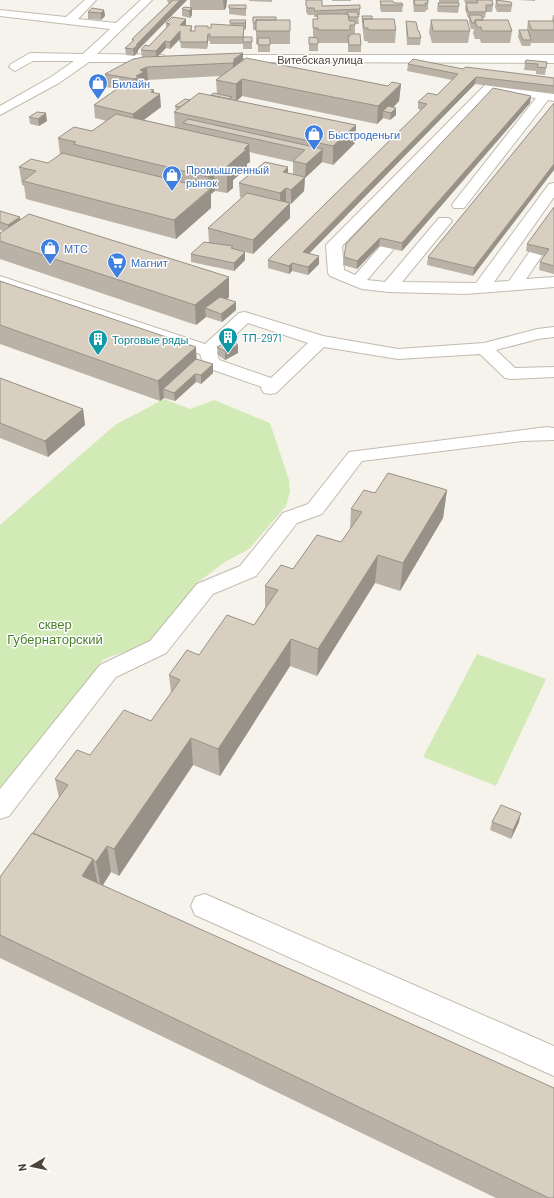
<svg xmlns="http://www.w3.org/2000/svg" width="554" height="1198" font-family="Barlow,sans-serif">
	<rect width="100%" height="100%" fill="#f6f3ec"/>
	<path fill="#d2eab5" d="M164,399L190,409L214,400L270,423L289,480L290,492L286,506L249,549L225,562L197,583L156,637L140,647L109,657L103,660L0,788V525L115,425Z
		M477,654L546,679L496,786L423,757Z"/>
	<g fill="none" stroke-linecap="round" stroke-linejoin="round">
		<g stroke="#c2bbae" stroke-width="2">
			<path id="minor" d="M85,0H96L78,19L116,23L141,0H152L97,54L163,55L169,59L167,62H89L59,83L0,115V106L51,77L74,61H33L15,71L9,67L11,64L30,53L83,54L110,29L0,16V10L66,17Z
				M225,55H554V63L221,62L219,59Z
				M489,84L554,93V101L548,100L464,208H454L452,205L454,202L536,98L492,92L342,246L344,270L355,275L401,223H411L414,226L411,229L367,280L385,282L439,218H449L452,221L402,282L476,283L549,184L554,183V197L494,282L509,281L549,224L554,222V238L526,279L554,277V287L466,294L389,292L362,289L330,276L328,273L326,245L329,242L485,85Z
				M0,276L205,344L239,313L245,312L323,336L398,349L484,343L537,329L554,327V337L538,339L496,350L515,368L554,367V377L511,379L505,378L480,354L398,359L324,347L276,393L270,394L264,393L261,389L262,387L205,367L200,354L0,286ZM248,323L308,343L271,378L219,360L217,352Z
				M547,427L554,428V440L523,441L362,461L322,514L297,523L256,576L213,594L166,653L116,677L9,816L0,819V789L100,665L150,641L197,584L240,566L283,513L308,504L349,452Z
				M205,894L554,1046V1076L195,915L191,906L195,897Z"/>
		</g>
		<use href="#minor" fill="#fff" fill-rule="evenodd"/>
	</g>
	<path fill="#bab2a6" fill-rule="evenodd" d="M167,0H187L138,50V52L134,56L126,55L125,48L132,42V39L169,3H168Z
		M190,0H227L226,8L224,10H192V15L190,18L182,16V9L190,8Z
		M249,0H272V2L249,1Z
		M306,0L322,6L360,5V15H358L359,24H355V34L361,45V52H348V43H318V42V51H309V37H313V19H317V17H314V15H308L306,12Z
		M332,0H351V1H332Z
		M413,0H428V10H426L425,12H414L413,3Z
		M439,0H459V3H439Z
		M464,0H476V3H465Z
		M476,0H492L493,5L492,12H486L485,18H482L483,20L512,31L510,43H481L480,39H475L473,33L474,29H471L469,22V18H468L465,9L466,3H476Z
		M496,0L512,5L511,12H497L495,7Z
		M518,0H535V1Z
		M380,1L403,5L402,12H381L380,8Z
		M438,3L459,6L458,13L438,12L437,10Z
		M229,5H246V16L229,14Z
		M104,10L105,16L101,20L88,19V12Z
		M553,15H554V43H531L530,46H522L518,37L519,30H527L528,21H552Z
		M362,16L372,19L396,30L395,43H368L367,41H364L362,23Z
		M253,17L276,20H290V44H270V52H258V44H256V30H253Z
		M230,20H246V27L245,30H244V37H252V49H243V44H210V41H208L207,49L181,48L180,38L170,49L166,48L158,56L243,59L388,86L401,84L399,101L393,107L396,115L390,120L383,118L377,124L242,96L237,101L356,125L355,143L333,165L322,162L305,178L304,191L290,204V218L253,254L245,252V260L234,271L191,262V254L209,242L208,228L242,198L240,197L239,183L288,173L293,174V162L249,152L250,162L247,164V168L233,180V188L227,193L215,191L211,194V208L176,239L26,199L24,186L22,185L19,167L48,163L60,155L58,138L92,131L107,121L95,118L94,105L117,89L106,87L105,74L145,57H142L141,50L149,46L166,28V23L192,26V31H195L208,26V28H211L230,25ZM220,76L216,80L217,94L190,100L175,106L176,111L174,112L175,127L144,120L161,107L154,92V90L141,87L145,85V81L148,80Z
		M431,20L470,31L468,43H432L429,32Z
		M406,21L418,31L421,38L420,45H407L406,28Z
		M547,62L545,75L536,74V71L524,70L525,63Z
		M408,64L554,78V94L475,84L309,253L319,264L308,275L292,271L289,274L268,268V260L421,110L418,109V102L437,95L452,80L407,71Z
		M531,96L530,103L402,251L379,246L357,269L343,265L344,257Z
		M554,103L473,276L427,265L428,257Z
		M29,117L47,121L39,126L30,124Z
		M554,207V274L539,270L540,262L544,256L526,251L527,244Z
		M0,211L20,220L229,297L227,299L236,310L222,322L206,317L196,325L0,259V233L4,231L0,230Z
		M0,281L196,359L213,373L201,384L196,382L175,401L164,398L160,401L0,344Z
		M217,347L238,353L225,360L218,355Z
		M0,378L83,409L85,425L48,457L0,438Z
		M447,490L443,518L400,591L375,583L317,676L290,666L220,776L193,765L119,876L111,872L103,885L554,1198H496L0,958V877L33,833L59,798L55,779L90,755L151,721L171,693L169,675L199,655L254,625L265,608V586L293,569L341,542L350,530L351,509L375,493Z
		M492,822H519L511,839L490,830Z"/>
	<path fill="#979187" d="M180,0H187L138,50V52L134,56L133,49L136,45Z
		M223,0H227L226,8L224,10Z
		M192,8V15L190,18L189,11Z
		M104,10L105,16L101,20V13Z
		M186,19V25L181,38L170,49V42L180,25Z
		M246,20V27L245,30V23Z
		M208,34V41L207,49V42Z
		M165,41L166,48L156,58V51Z
		M243,53V65L236,64V71L233,76V63L234,59Z
		M147,67L148,80L145,81V85L141,87V90L135,92L134,79L140,70Z
		M476,77L475,84L303,260V252Z
		M242,79V96L236,101V84Z
		M401,84L399,101L389,112L383,111V118L377,124L378,106Z
		M154,90V98L160,94L161,107L134,127L133,114L151,92Z
		M531,96L530,103L402,251V243Z
		M396,108V115L390,120L391,113Z
		M46,113L47,121L39,126L38,119Z
		M356,125L355,143L333,165V146Z
		M249,144L250,162L247,164V168L233,180V188L227,193V175L225,168Z
		M323,149L322,162L305,178L306,164Z
		M554,164V170L473,276L474,268Z
		M288,167V181L283,172Z
		M214,172L215,191L211,194V208L176,239L174,220L209,191L208,177Z
		M305,177L304,191L291,204V190Z
		M286,188V203L280,207V193Z
		M290,203V218L253,254V240Z
		M20,217L21,225L10,233L8,225Z
		M380,238L379,246L357,269V261Z
		M245,252V260L234,271V263Z
		M319,256V264L308,275V267Z
		M292,263V271L289,274V266Z
		M229,277V297L213,311L205,308L206,317L196,325L195,305Z
		M236,302V310L222,322L221,314Z
		M238,345V353L225,360V351Z
		M196,347L197,367L163,389L164,398L160,401L158,381Z
		M213,364V373L201,384V375Z
		M195,374L196,382L175,401L174,393Z
		M83,409L85,425L48,457L45,441Z
		M447,490L443,518L400,591L403,563Z
		M378,555L375,583L317,676L318,649Z
		M291,639L290,666L220,776L218,749Z
		M191,738L193,765L119,876L114,849Z
		M521,813L519,822L511,839L513,830Z
		M107,846L111,872L101,888L96,862Z
		M93,859L98,886L82,876Z"/>
	<path fill="#d8cfc1" stroke="#979187" d="M173,0H180L136,45H138L133,49L125,48L134,40L132,39Z
		M306,0H322V6L360,5V9L315,11L314,8H308L306,6Z
		M414,0H428V3H425L426,5H415Z
		M477,0H492L493,5H486V12H468L466,3H478Z
		M496,0L511,2L512,5H498Z
		M380,1H393L394,3H402L403,5H381Z
		M438,3H459V6H439Z
		M229,5H246V9L229,8Z
		M184,7L192,8L189,11L182,9Z
		M92,8L104,10L101,13L88,12Z
		M347,12H357L359,17H349L348,14H347Z
		M317,14H348L349,21H355V25H350V30H318V28H313V19H318Z
		M469,15H481L483,20H475L474,23H472Z
		M362,16H372V19H363V22Z
		M172,17L186,19L180,25L192,26L190,31H195V26H208V28H211V24L244,26L243,37H210V34H208L207,42H180V31L170,42L165,41L156,51L141,50L145,45L149,46L170,24L166,23Z
		M253,17H276V20H256V23H253Z
		M363,19H394L396,30H368V28H364Z
		M230,20H246L245,23H230Z
		M256,20H290V31H256Z
		M431,20H467L470,31H433Z
		M475,20H508L512,31H482L481,27H477Z
		M406,21L416,22L418,31H419L421,38H408Z
		M528,21H554V30H532Z
		M519,30H528L531,40H523Z
		M350,34H360L361,45H349L348,36H350Z
		M243,37H252V42H243Z
		M309,37L318,38V44H309Z
		M258,38H270V45H258Z
		M243,53L234,59V62L233,63L147,67L140,70L144,72L136,76L140,77L134,79L105,74L133,59L144,57Z
		M246,58L388,86L392,82L401,84L378,106L242,79L236,84L216,80Z
		M243,59H244L237,64H236Z
		M413,59L463,69L466,67L554,78V86L476,77L303,252L319,256L308,267L292,263L289,266L268,260L427,104L418,102L428,93L437,95L458,74L408,64Z
		M526,60L547,62L546,68L537,67L538,64L525,63Z
		M124,84L154,90L151,92L160,94L133,114L94,105Z
		M493,88L531,96L402,243L380,238L357,261L344,257L346,244Z
		M199,93L356,125L333,146L174,112Z
		M214,93L232,97L229,99L211,95Z
		M185,99L190,100L180,107L175,106Z
		M554,103V164L474,268L428,257Z
		M388,106L396,108L391,113L383,111Z
		M37,112L46,113L38,119L29,117Z
		M116,114L249,144L244,149H247L225,168L233,170L227,175L214,172L208,177L73,144L76,142L58,138L74,127L92,131Z
		M188,119L323,149L306,164L293,161L305,150L183,123Z
		M62,153L210,189L174,220L23,181L36,171L19,167L31,159L48,163Z
		M265,162L288,167L283,172L305,177L291,190L286,188L280,193L239,183Z
		M247,193L290,203L253,240L208,228Z
		M554,207V266L540,262L549,249L527,244Z
		M0,211L20,217L8,225L0,222Z
		M29,214L229,277L195,305L0,241V233Z
		M204,242L233,246L231,248L245,252L234,263L191,254Z
		M0,281L196,347L158,381L0,325Z
		M220,297L236,302L221,314L205,308Z
		M231,340L238,345L225,351L217,347Z
		M196,359L213,364L201,375L195,374L174,393L163,389Z
		M0,378L83,409L45,441L0,423Z
		M388,473L447,490L403,563L378,555L318,649L291,639L218,749L191,738L114,849L107,846L96,862L93,860V859L33,833L68,785L55,779L77,750L90,755L124,710L151,721L180,680L169,675L187,650L199,655L227,615L254,625L278,590L265,586L281,565L293,569L317,535L341,542L362,512L351,509L364,490L375,493Z
		M501,805L521,813L513,830L492,822Z
		M32,833L93,859L82,876L554,1088V1198H549L0,935V877Z"/>
	<defs>
		<g id="shop-pin" transform="scale(1)"><path d="M0 17L-7.5 6A9.5 9.5 0 1 1 7.5 6Z" fill="#3f7fe0" stroke="#fff"/><path d="M-5-2.5h2.3a2.7 3.5 0 0 1 5.4 0H5L5.5 6h-11ZM-1.5-2.5h3a1.5 2.3 0 0 0-3 0Z" fill="#fff"/></g>
		<g id="supermarket-pin" transform="scale(1)"><path d="M0 17L-7.5 6A9.5 9.5 0 1 1 7.5 6Z" fill="#3f7fe0" stroke="#fff"/><path d="M-6-5.5h2.5l.6 2H6L4.5 2H-2.5L-4.4-4H-6ZM-1.5 3.2a1.3 1.3 0 1 0 .1 0ZM3 3.2a1.3 1.3 0 1 0 .1 0Z" fill="#fff"/></g>
		<g id="building-pin" transform="scale(1)"><path d="M0 17L-7.5 6A9.5 9.5 0 1 1 7.5 6Z" fill="#0f9aa8" stroke="#fff"/><path d="M-4-6H4V6H1V3H-1V6H-4ZM-2.5-4.3h1.7v1.8h-1.7ZM.8-4.3h1.7v1.8H.8ZM-2.5-1h1.7V.8h-1.7ZM.8-1h1.7V.8H.8Z" fill="#fff"/></g>
	</defs>
	<g fill-rule="evenodd">
		<use href="#shop-pin" x="98" y="83"/>
		<use href="#shop-pin" x="314" y="134"/>
		<use href="#shop-pin" x="172" y="175"/>
		<use href="#shop-pin" x="50" y="248"/>
		<use href="#supermarket-pin" x="117" y="262"/>
		<use href="#building-pin" x="228" y="337"/>
		<use href="#building-pin" x="98" y="339"/>
	</g>
	<g text-anchor="middle" dominant-baseline="central" stroke-width="3" stroke-linejoin="round" paint-order="stroke">
		<g font-size="11" fill="#4b4439" stroke="#fff">
			<text x="320" y="59">Витебская улица</text>
		</g>
		<g font-size="11" fill="#366cbe" stroke="#fff" text-anchor="start">
			<text x="112" y="83">Билайн</text>
			<text x="328" y="134">Быстроденьги</text>
			<text x="186" y="169">Промышленный<tspan x="186" dy="13">рынок</tspan></text>
			<text x="64" y="248">МТС</text>
			<text x="131" y="262">Магнит</text>
		</g>
		<g font-size="11" fill="#0d838f" stroke="#fff" text-anchor="start">
			<text x="242" y="337">ТП-2971</text>
			<text x="112" y="339">Торговые ряды</text>
		</g>
		<g font-size="13" fill="#4a7f2a" stroke="#fff">
			<text x="55" y="624">сквер<tspan x="55" dy="15">Губернаторский</tspan></text>
		</g>
	</g>
	<g transform="translate(32 1166) rotate(261)" stroke="#ffffff" stroke-width="3" paint-order="stroke">
	<path d="M0-3L7 15L0 10L-7 15Z" fill="#4b4439"/>
	<text y="-6" font-size="11" font-weight="bold" text-anchor="middle" fill="#4b4439">N</text>
	</g>
</svg>
